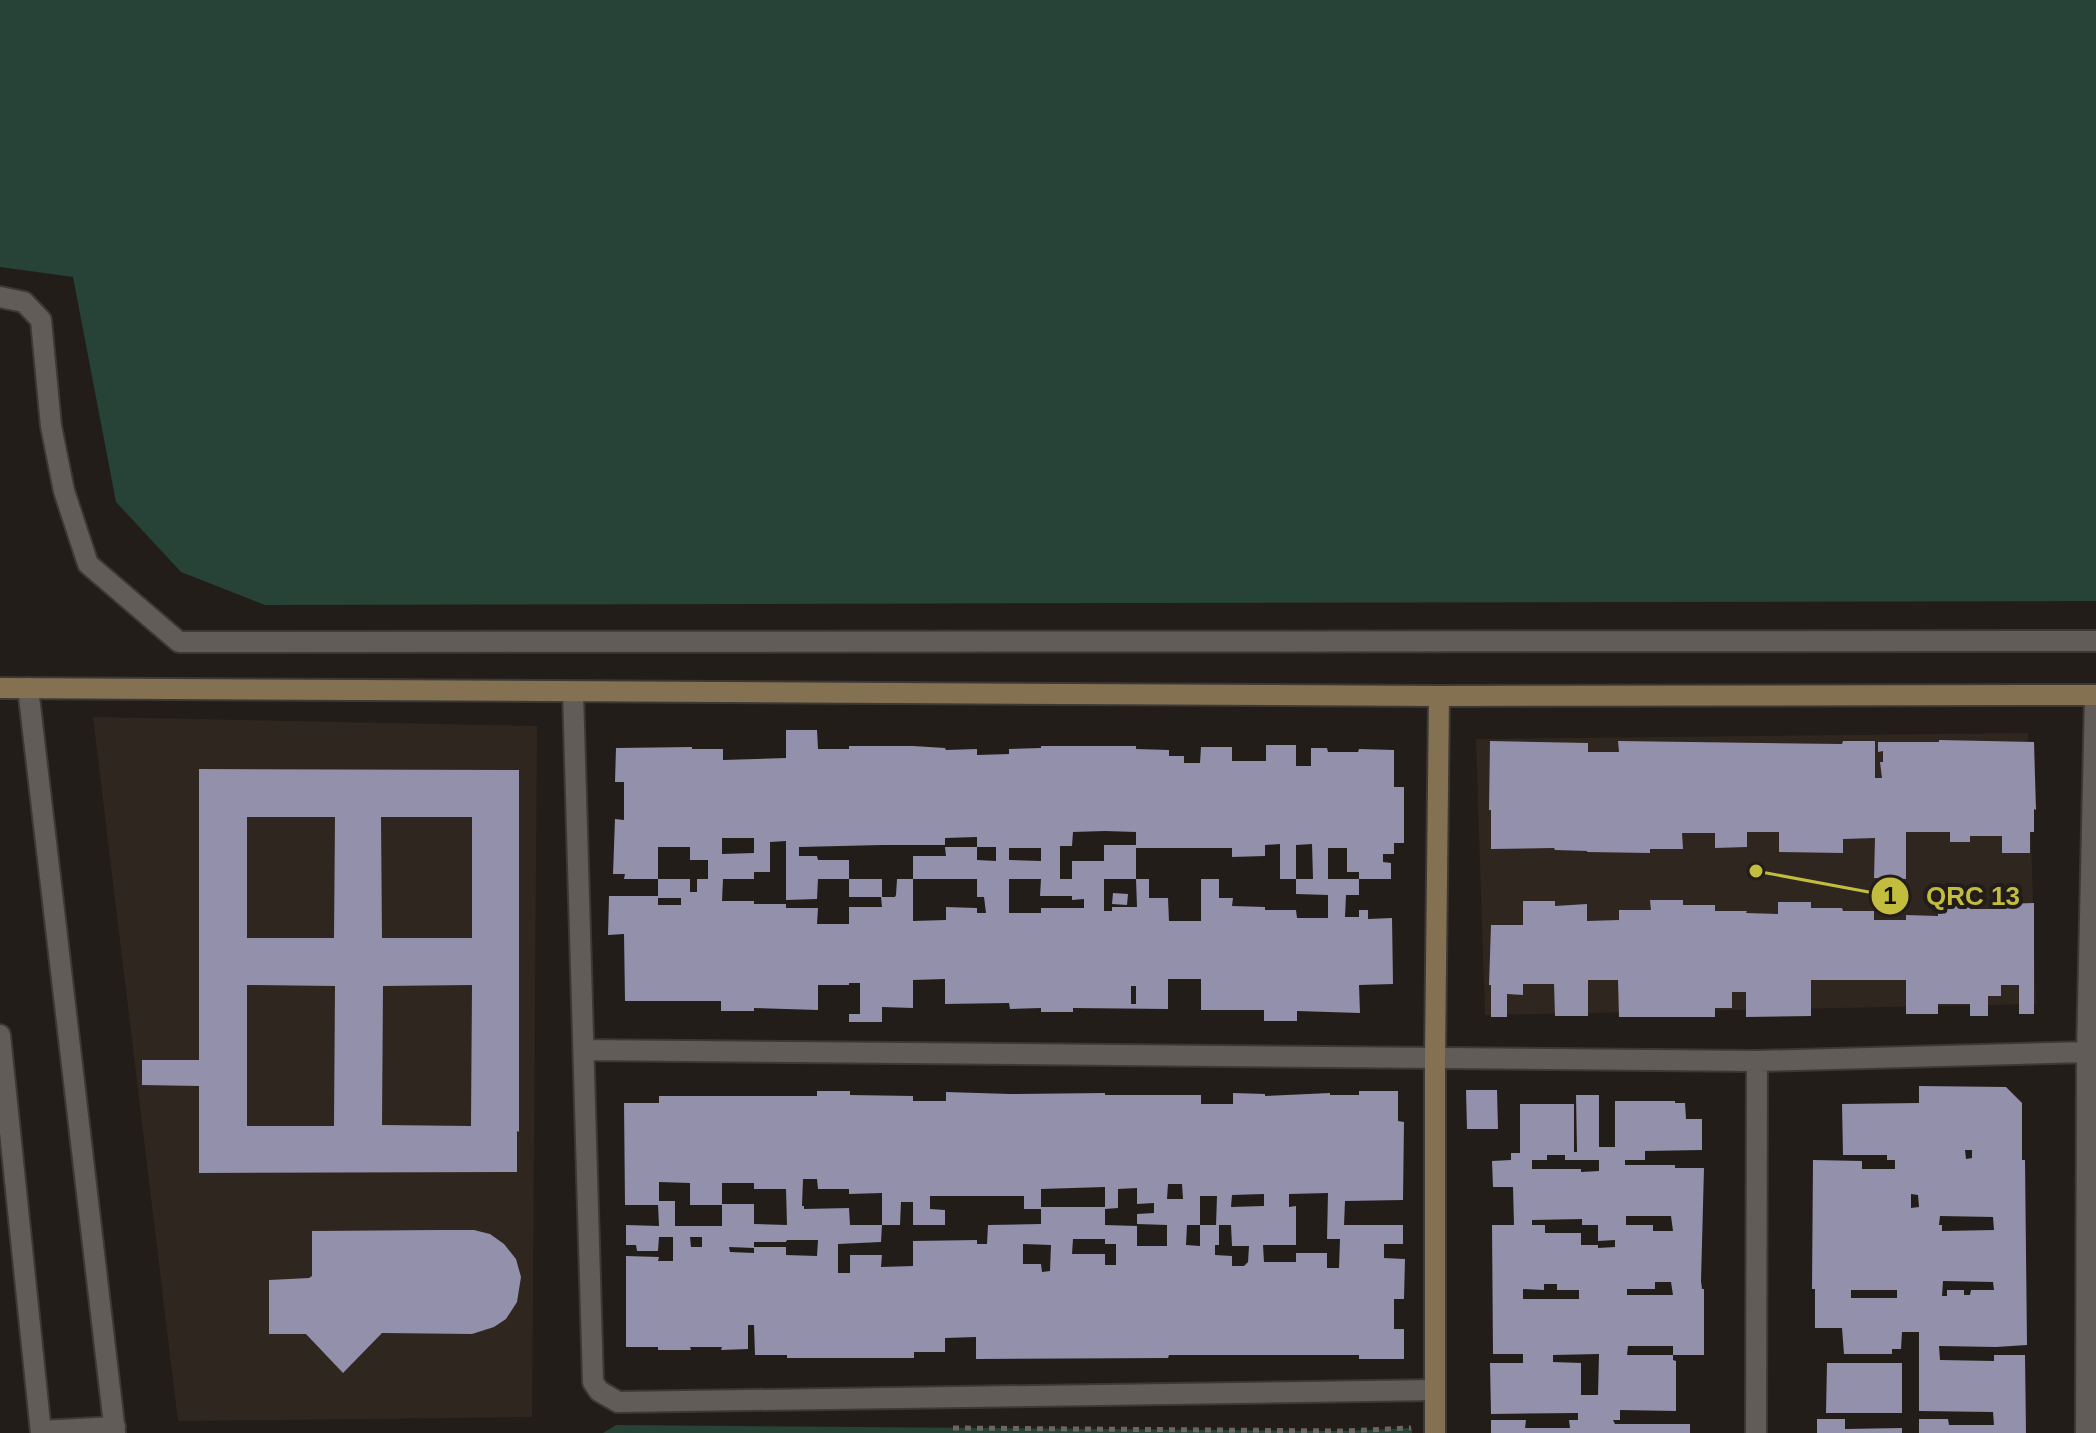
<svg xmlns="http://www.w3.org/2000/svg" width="2096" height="1433" font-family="Helvetica,sans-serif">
	<rect width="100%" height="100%" fill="#221d19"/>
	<path fill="#2f261f" d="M93,717L537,726L532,1417L178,1421Z
		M2028,733L2036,1004L1485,1015L1476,739Z"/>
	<path fill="#274236" d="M0,0H2096V601L265,605L181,572L116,502L73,277L0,267Z
		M616,1425L1342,1431L1412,1428V1433H603Z"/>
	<path fill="#9290ab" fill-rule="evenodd" d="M786,730H817L818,749H849V746H913L945,748L946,750L977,749V755L1009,754V749L1041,748V746H1136V749L1169,750V756H1184V763H1200L1201,747H1232V761H1266V745H1296V766H1311V748H1327L1328,752H1358L1359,749L1394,750V787H1404V843H1394V854H1383V862L1391,863V879H1359V895H1346L1345,917H1359V910H1368V919L1392,918L1393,984L1359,985L1360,1013L1297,1011V1021H1264V1010H1201V979H1168V1009L1073,1008V1012H1041V1008L1010,1009L1009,1003L945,1004V979L913,980V1008L882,1007V1022H849V1014H860V983H849V985H818V1010L754,1008V1011H721V1001H625L624,934L608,935L609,896H658V905H681V898H658V879H624L625,874H613L615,819L624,820V782H615L616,748L692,747V749H723V760L786,758ZM1105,831L1136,832V845H1104V861H1072V879H1060V846H1072L1073,832ZM977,837V847H945L946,856H913V879H977V897H984L986,913H977V908L946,907V920L913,921V879H897L896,895L895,897H881L882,907H849V924H817L818,908H786V904H754V901H722L723,879H754V872H770V842L786,841V900L817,899L818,879H849V897H882V879H849V860H818L817,856H799V847L882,845H945V838ZM722,838H754V853L722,854ZM1280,844V879H1296V845L1312,844L1313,879H1296V894L1328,895V918H1297L1296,910H1265V907L1232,906L1233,898H1219V879H1201V921H1169L1168,898H1149V879H1136L1137,907H1112V911H1104V879H1136V848H1232V857L1265,856V845ZM658,847H690V860H708V879H697V892H690V879H658ZM977,847H996V861L977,860ZM1009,848H1041V861L1009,860ZM1328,848H1347V872H1359V879H1328ZM1009,879H1041L1040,896H1072V900L1084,899V908H1041V913H1009ZM1131,986H1136V1004H1131Z
		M1939,740L2034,742L2036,810L2034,809V832H2030V853H2002V836H1970V842H1950V832H1906V879L1874,878L1875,838L1843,839V853L1779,852V832H1747V847L1715,848V833H1682L1683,849H1650V853L1587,852V851L1555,850L1554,848L1491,849V810H1489L1490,741L1588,743V752H1619L1618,741L1842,744L1843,741H1875V778H1882L1880,762H1883V751L1878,752V742H1939Z
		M199,769L519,770V1132L517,1131V1172L199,1173V1086L142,1085V1060H199ZM247,817H335L334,938H247ZM381,817H472V938H382ZM247,985L335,986L334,1126H247ZM472,985L471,1126L382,1125L383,986Z
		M1113,893L1128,894L1127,905L1112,904Z
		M1650,900H1683V905H1715V911H1747L1746,913L1778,914V902H1811V908H1842L1843,911H1874V920H1906V915L1938,916V906H1971L1970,909H2002L2001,904L2034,903V1014H2019V985H2001V996H1988V1016H1970V1004H1938V1014H1906V980H1811V1016L1746,1017V992H1732V1008H1715V1017H1619L1618,980H1588V1016H1555L1554,984H1523V995L1507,994V1017H1491V985H1489L1491,925H1523V901H1555V906L1587,904V921L1619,920V910H1651Z
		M1919,1086L2006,1087L2022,1103V1160H2025L2027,1345L1996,1347L1939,1346L1940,1360L1994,1361V1355H2025L2026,1433H1919V1419H1948L1949,1425H1994L1993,1412L1919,1411V1332H1902L1901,1349H1892V1354H1844L1842,1328H1815V1289H1812L1813,1160L1862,1161V1169H1895V1160H1887V1155H1843L1842,1104L1919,1103ZM1965,1150H1972V1158L1966,1159ZM1911,1194L1918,1195L1919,1207L1911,1208ZM1940,1216L1993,1217L1994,1230L1942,1231V1225H1939ZM1943,1281L1993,1282L1994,1290H1971L1970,1295H1964V1290H1947V1296H1942ZM1851,1290H1897V1298H1851Z
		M1466,1090H1497L1498,1129H1467Z
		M817,1091H850V1095L913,1096V1101H946V1092L1010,1094L1105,1093V1095H1201V1104H1233V1093L1265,1094V1096L1330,1093V1095H1359V1091H1398V1121L1404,1122L1403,1200L1345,1201L1344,1225H1403V1244H1384V1258L1405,1259L1404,1299H1394V1329H1404V1359H1359V1355H1169L1168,1358L976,1359V1337L945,1338V1352H914V1358H787V1355H755L754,1325H748V1349L721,1350L722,1347H690L691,1350H658V1347H626V1256L659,1257L658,1261H673V1237H659L658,1251H637L636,1245H626V1225L659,1226L658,1205H625L624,1103H659V1096H817ZM803,1179H817L818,1189H849V1194L882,1193V1225H900L901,1202H913V1225H945V1210L930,1209V1196H1024V1209H1041V1189L1105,1187V1207H1041V1224L988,1225L987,1244H977V1240L913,1241V1266L881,1267L882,1255H850V1273H838V1244L881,1242L882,1225H850L849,1208L804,1209V1206H802ZM659,1182L690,1183V1205H722V1183H754V1189H786L787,1225L754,1224V1204H722V1226H675V1201H659ZM1168,1184H1182L1183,1199H1167ZM1137,1188V1204L1154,1203V1213L1137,1214V1224L1167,1225V1246H1137V1226L1105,1225V1209L1118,1208V1189ZM1328,1193L1327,1239H1340L1339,1268H1327V1253H1296V1262H1264L1263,1245H1296V1206L1289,1207V1194ZM1264,1194V1206L1231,1207L1232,1195ZM1200,1196H1217L1216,1225H1200V1246L1186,1245L1187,1225H1200ZM1219,1225H1231L1232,1246H1249L1248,1262L1244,1266H1232V1256L1215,1255V1245H1219ZM690,1237H702V1247H691ZM1073,1239H1105V1244H1116V1265H1105V1254H1072ZM787,1240H818L817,1256L786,1255V1247H754V1242H786ZM1023,1244L1051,1245L1050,1271L1042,1272L1041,1264H1023ZM729,1247L754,1248V1253L730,1252Z
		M1576,1095H1599V1147H1615V1101H1675V1103H1685L1686,1119H1702V1150L1645,1151V1160H1625V1165H1675V1168H1704L1701,1281L1702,1289H1704V1355H1673V1360L1676,1361V1411L1620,1410V1420H1613L1615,1424H1690V1433H1491V1420H1526L1525,1428H1570L1569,1420H1578V1413L1491,1414L1490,1363H1523V1354H1493L1492,1225H1514L1513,1187H1493L1492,1161L1511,1160V1153H1520V1104H1574V1152H1577ZM1547,1155H1565V1160H1599V1171L1581,1172V1169H1532V1160H1547ZM1626,1216H1671L1673,1231H1653V1225H1626ZM1582,1219V1225H1598V1241L1615,1240V1247L1598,1248V1245H1581V1233H1545V1225H1532V1220ZM1655,1282H1671L1673,1295H1627V1289H1655ZM1544,1284H1557V1290H1579V1299H1523V1289L1544,1290ZM1628,1346H1673V1355H1627ZM1599,1354L1598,1395H1581V1363L1553,1362V1355Z
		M440,1230H474L490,1234L504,1244L516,1259L521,1277L517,1302L506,1319L494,1327L472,1334L382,1333L343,1373L306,1334H269V1280L309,1278L312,1276V1231Z
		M1827,1363H1902V1413H1826Z
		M1817,1419H1845V1429L1902,1428V1433H1817Z"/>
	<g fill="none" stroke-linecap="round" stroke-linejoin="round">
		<g stroke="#3b3836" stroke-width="24">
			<path id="street" d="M0,297L24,302L41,320L51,426L64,491L88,564L179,642L2096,641
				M28,688L115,1433
				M573,692L593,1382L599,1391L618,1402L1435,1390
				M0,1035L41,1433
				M584,1050L1757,1061L2087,1052
				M41,1431L115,1427
				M1756,1433L1757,1061
				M2086,1433L2087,1052L2095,695"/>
		</g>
		<g stroke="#3b3836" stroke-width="24">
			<path id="secondary" d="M0,688L1439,696L2096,695
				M1435,1433V1057L1439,696"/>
		</g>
		<path stroke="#6b6663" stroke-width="5" stroke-dasharray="6 6" stroke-linecap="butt" d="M953,1428L1342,1431L1411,1428"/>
		<use href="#street" stroke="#625c58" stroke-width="20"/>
		<use href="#secondary" stroke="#847152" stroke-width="20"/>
	</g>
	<path fill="none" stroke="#c2bd3f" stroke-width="3" d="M1756 871L1890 896"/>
	<g fill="#c2bd3f" stroke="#221d19" stroke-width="3">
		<circle cx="1756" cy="871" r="8"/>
		<circle cx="1890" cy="896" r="20"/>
	</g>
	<g font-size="24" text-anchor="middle" font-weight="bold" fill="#111">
		<text x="1890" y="904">1</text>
	</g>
	<g font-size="26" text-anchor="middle" font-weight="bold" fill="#c2bd3f" stroke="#221d19" stroke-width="8" stroke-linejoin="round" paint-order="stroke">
		<text x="1973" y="905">QRC 13</text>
	</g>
</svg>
